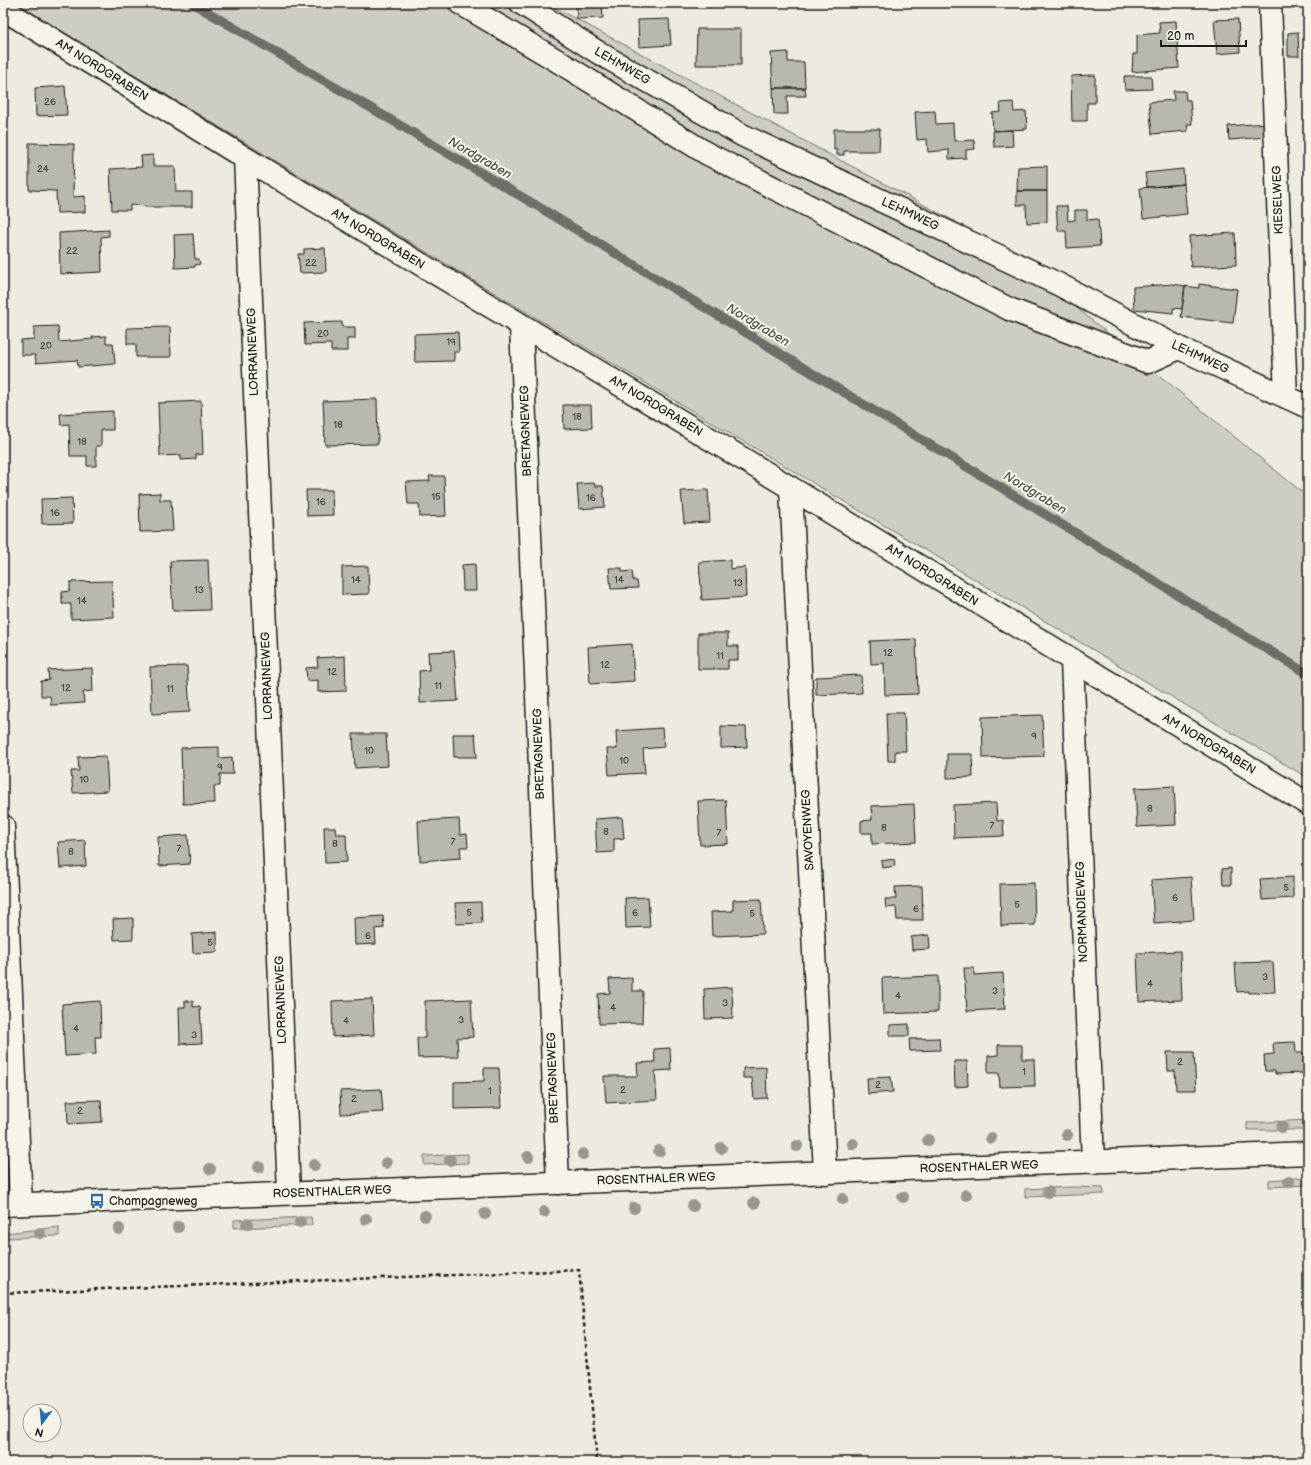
<svg xmlns="http://www.w3.org/2000/svg" width="1311" height="1465" font-family="'Balsamiq Sans',sans-serif">
	<rect width="100%" height="100%" fill="#eeeae0"/>
	<filter id="ink" filterUnits="userSpaceOnUse"><feTurbulence type="fractalNoise" baseFrequency=".025" numOctaves="2"/><feDisplacementMap in="SourceGraphic" scale="8" xChannelSelector="R" yChannelSelector="G"/><feConvolveMatrix kernelMatrix="1 2 1 2 8 2 1 2 1" color-interpolation-filters="sRGB"/></filter>
	<g filter="url(#ink)">
		<path fill="#cfccc3" stroke="#767470" d="M14,3H546L1001,246L1308,497V778L491,291Z
			M1308,1120V1130H1247V1123Z
			M468,1154V1163L424,1165V1156Z
			M1308,1177V1185L1269,1187V1180Z
			M1072,1187L1103,1188L1104,1194L1025,1197V1189Z
			M311,1217L312,1225L234,1228V1220Z
			M59,1227V1236L6,1238V1233Z"/>
		<g fill="none" stroke-linecap="round" stroke-linejoin="round">
			<path stroke="#6f6d69" stroke-width="9" d="M192,3L534,204L1308,674"/>
		</g>
		<path fill="#bab7af" stroke="#1c1c1c" d="M576,3H602L603,18L577,19Z
			M669,19L671,45L639,47L638,20Z
			M1238,19L1240,52L1217,54L1214,20Z
			M1176,21L1179,68L1132,72L1133,54H1137V35L1160,33L1159,22Z
			M697,29H741V65H696Z
			M1298,32L1299,56H1288V33Z
			M788,52V62H804L805,88H773L771,53Z
			M1095,75V103H1087V121H1072L1071,76Z
			M1124,76H1151L1152,89L1125,90Z
			M65,86L67,115L36,116L35,88Z
			M773,88H805L806,96H787L788,114H774Z
			M1173,91H1185L1186,100H1190L1192,124H1187L1188,131L1152,134L1149,102L1174,100Z
			M1013,102L1014,112L1026,111L1027,129L993,131L992,113L1001,112L1000,103Z
			M935,111L936,124L953,123L954,141L974,140L975,149L966,150V158L949,159V150L928,152L927,139L917,140L915,112Z
			M1266,123V137L1229,140L1228,126Z
			M834,129H880L879,151H844V155H837V150H834Z
			M1012,130L1013,146L994,147L993,131Z
			M29,143L74,144L73,197L85,196V212L57,213L56,191L29,190Z
			M153,155V166H175L176,192H192V207H145L146,206L130,205V210H112L110,169L142,167L141,156Z
			M1047,166V191H1017L1018,167Z
			M1183,169L1184,184L1147,187L1145,173Z
			M1184,184L1187,214L1143,219L1140,188Z
			M1017,191H1047V222L1027,223L1026,205H1017Z
			M1056,206H1067L1068,221L1075,220V210H1087V220L1098,219L1100,246L1067,248L1066,231H1058Z
			M109,230V236L101,237L102,272L60,274L59,233Z
			M1235,233L1236,265L1191,267L1189,236Z
			M193,234L195,259H199L200,264L195,265V267L175,268L174,235Z
			M325,248L326,272L300,273L298,254H304V249Z
			M1173,284L1185,286L1182,309L1173,308V313L1134,309L1133,287Z
			M1199,284L1237,289L1233,323L1181,317L1185,286L1199,288Z
			M342,322V327H355V339H347V351H331V344L305,345L304,323Z
			M58,326L59,342L93,339L92,337L106,336V343H113L115,364L78,367L77,360L36,363L35,355H21V340L34,339V327Z
			M170,327L171,357H136V344H127V328Z
			M458,332L459,352H454V361L415,362L414,334Z
			M377,399L378,444L325,445L323,401Z
			M201,401L203,454L196,455V459L181,460V455L160,456L158,403Z
			M563,405H591L592,428L564,429Z
			M113,411V430H101V446H96V466H87V456H70L69,424L61,425L60,414Z
			M429,476H444L446,516L420,517L419,504H408L406,482L430,481Z
			M594,483L595,486H603L605,507L579,509L577,484Z
			M306,490H332L333,515L307,516Z
			M708,490L710,522L684,523L681,491Z
			M160,493V500H171L173,531L140,532L139,494Z
			M72,498L73,523L42,524L41,499Z
			M208,560L210,610L173,611L170,561Z
			M730,560V569L745,567L746,597L702,600L699,562Z
			M475,564L476,591H463L462,565Z
			M368,566L369,594L342,595V567Z
			M609,568H622V572L632,571L633,580L637,581L638,588L611,589Z
			M112,581L114,617L71,619V604H62V592L70,591V582Z
			M698,633H728V646H738V660H728V669H698Z
			M916,639L918,694L885,695L884,663L871,664L870,641Z
			M632,644L634,681L590,684L588,647Z
			M454,651L458,701L420,703L419,671L429,670L428,652Z
			M345,656L346,691L318,692V680L307,681L306,668L318,667L317,658Z
			M187,666L190,712L152,714L150,667Z
			M92,668L93,691L83,692L84,703L51,705L50,696H41V681L49,680L48,670Z
			M861,675L862,693L816,695V677Z
			M886,713H904L906,751H895V761H888Z
			M1042,715L1044,756L983,758L982,717Z
			M721,726L746,727L747,747L721,748Z
			M662,728L664,747L643,749L645,773L609,775L607,749H617L616,731Z
			M353,734H386L388,766L355,768Z
			M453,734H475L477,757H454Z
			M219,747V758L232,757L233,774H220V786H214L215,803L183,804L181,748Z
			M947,754H972L973,777L947,778Z
			M106,756L108,791L73,793L71,771H79L78,757Z
			M1174,786L1176,825L1137,827L1135,788Z
			M726,800L728,844L700,845L698,801Z
			M996,803L997,821L1003,820L1004,836L954,838L953,805Z
			M914,804L916,842L872,844V833H861V821L872,820L871,806Z
			M622,817L624,838L614,839V852L597,853L595,819Z
			M459,819L460,835L467,834L468,847H460L461,858L420,861L418,821Z
			M324,827H335L336,834H346L347,862L325,863Z
			M188,835L190,864L159,866L158,837Z
			M85,840L86,866L60,868L58,842Z
			M894,859L895,866L882,868L881,861Z
			M1231,868V885H1223L1222,869Z
			M1191,877L1194,920L1154,923L1151,880Z
			M1293,877V898L1262,900L1260,879Z
			M1034,883L1035,925L1001,926L1000,884Z
			M922,886L923,920H897L896,907L886,908L885,899H896L895,887Z
			M648,897L650,927L626,928L625,898Z
			M761,899L763,934L712,936L711,912L733,911V900Z
			M481,902L482,923L456,924L455,903Z
			M383,916L384,928L375,929L376,944L355,945L354,918Z
			M133,918V939L114,940L113,919Z
			M217,932V952L193,953L192,934Z
			M929,935L930,949L912,950L911,937Z
			M1180,951L1182,1000L1139,1002L1137,953Z
			M1273,962L1275,992L1249,993V991L1237,992L1235,963Z
			M964,968H974V975L1003,973L1005,1009L967,1011Z
			M938,976V1012L883,1014L882,978Z
			M632,978V991H643L642,1023L599,1024L598,994L610,993L609,979Z
			M732,987L733,1018L705,1019L704,989Z
			M372,999L374,1035L333,1037L332,1001Z
			M471,999L473,1037L457,1038L458,1057L418,1058L417,1038H425V1001Z
			M100,1001L101,1037H95L96,1054L65,1056L62,1004Z
			M185,1001H193V1007L200,1006L202,1043L180,1044L179,1007H185Z
			M909,1024V1036H890V1025Z
			M939,1038L940,1050L910,1051L909,1039Z
			M1295,1042L1296,1053H1305V1073L1275,1074V1071H1265L1264,1055L1274,1054L1273,1043Z
			M998,1045H1022V1059H1034L1035,1086L1000,1087L999,1073H988V1056L998,1055Z
			M670,1048L671,1070L655,1071L657,1100L606,1103L604,1076H638L637,1063L655,1062L654,1049Z
			M1167,1052H1194L1196,1090H1176L1175,1071H1168Z
			M954,1061H967L968,1086L955,1087Z
			M766,1067L767,1098L754,1099L752,1078H743V1068Z
			M484,1068H499L501,1108L454,1109V1082L484,1081Z
			M891,1077L893,1092L868,1094L867,1078Z
			M381,1089L383,1112L341,1114L340,1091Z
			M101,1100L102,1122L68,1124L67,1101Z"/>
		<g fill="none" stroke-linecap="round" stroke-linejoin="round">
			<g stroke="#1c1c1c" stroke-width="25">
				<path id="minor" d="M460,3L556,60L706,153L1009,309L1148,362L1179,348
					M521,3L599,53L742,135L1058,284L1179,348L1308,407
					M1270,3L1286,397
					M3,9L245,158L791,488L1308,804
					M245,158L289,1193
					M521,326L558,1183
					M791,488L825,1173
					M1072,661L1093,1162
					M3,826L21,1204"/>
			</g>
			<g stroke="#1c1c1c" stroke-width="25">
				<path id="major" d="M3,1205L1308,1153"/>
			</g>
			<path stroke="#1c1c1c" stroke-width="2.5" stroke-dasharray="4 3" stroke-linecap="butt" d="M3,1293L579,1270L597,1462"/>
			<use href="#minor" stroke="#f7f3e8" stroke-width="22"/>
			<use href="#major" stroke="#f7f3e8" stroke-width="22"/>
		</g>
		<g fill="#989690">
			<circle cx="1282" cy="1127" r="6"/>
			<circle cx="1067" cy="1135" r="6"/>
			<circle cx="991" cy="1138" r="6"/>
			<circle cx="928" cy="1140" r="6"/>
			<circle cx="853" cy="1144" r="6"/>
			<circle cx="797" cy="1146" r="6"/>
			<circle cx="721" cy="1148" r="6"/>
			<circle cx="659" cy="1151" r="6"/>
			<circle cx="583" cy="1154" r="6"/>
			<circle cx="528" cy="1157" r="6"/>
			<circle cx="450" cy="1160" r="6"/>
			<circle cx="386" cy="1163" r="6"/>
			<circle cx="314" cy="1165" r="6"/>
			<circle cx="259" cy="1167" r="6"/>
			<circle cx="210" cy="1169" r="6"/>
			<circle cx="1289" cy="1182" r="6"/>
			<circle cx="1048" cy="1192" r="6"/>
			<circle cx="966" cy="1195" r="6"/>
			<circle cx="903" cy="1197" r="6"/>
			<circle cx="843" cy="1199" r="6"/>
			<circle cx="754" cy="1203" r="6"/>
			<circle cx="693" cy="1206" r="6"/>
			<circle cx="634" cy="1208" r="6"/>
			<circle cx="544" cy="1212" r="6"/>
			<circle cx="485" cy="1214" r="6"/>
			<circle cx="425" cy="1216" r="6"/>
			<circle cx="366" cy="1219" r="6"/>
			<circle cx="300" cy="1222" r="6"/>
			<circle cx="247" cy="1224" r="6"/>
			<circle cx="178" cy="1227" r="6"/>
			<circle cx="119" cy="1229" r="6"/>
			<circle cx="40" cy="1233" r="6"/>
		</g>
	</g>
	<defs>
		<g id="bus-bare" transform="scale(1.2)"><path d="M-5-6H5V4H4V6H2V4H-2V6H-4V4H-5ZM-3.5-4V0h7V-4ZM-3.5 1.2v1.5H-2V1.2ZM2 1.2v1.5H3.5V1.2Z" fill="#1f6fb2" stroke="#f7f3e8" stroke-width="2.5" paint-order="stroke"/></g>
	</defs>
	<g fill-rule="evenodd">
		<use href="#bus-bare" x="97" y="1201"/>
	</g>
	<g text-anchor="middle" dominant-baseline="central" stroke-width="4" stroke-linejoin="round" paint-order="stroke">
		<g font-size="10" fill="#444341">
			<text x="50" y="102">26</text>
			<text x="43" y="169">24</text>
			<text x="72" y="251">22</text>
			<text x="311" y="263">22</text>
			<text x="323" y="334">20</text>
			<text x="451" y="342">19</text>
			<text x="46" y="346">20</text>
			<text x="577" y="417">18</text>
			<text x="338" y="425">18</text>
			<text x="82" y="442">18</text>
			<text x="436" y="497">15</text>
			<text x="591" y="498">16</text>
			<text x="321" y="502">16</text>
			<text x="55" y="513">16</text>
			<text x="356" y="580">14</text>
			<text x="619" y="580">14</text>
			<text x="738" y="583">13</text>
			<text x="199" y="590">13</text>
			<text x="82" y="601">14</text>
			<text x="888" y="653">12</text>
			<text x="720" y="656">11</text>
			<text x="605" y="665">12</text>
			<text x="332" y="672">12</text>
			<text x="438" y="686">11</text>
			<text x="66" y="688">12</text>
			<text x="170" y="689">11</text>
			<text x="1034" y="736">9</text>
			<text x="369" y="751">10</text>
			<text x="624" y="761">10</text>
			<text x="220" y="767">9</text>
			<text x="84" y="780">10</text>
			<text x="1150" y="809">8</text>
			<text x="992" y="826">7</text>
			<text x="884" y="828">8</text>
			<text x="606" y="832">8</text>
			<text x="719" y="833">7</text>
			<text x="453" y="842">7</text>
			<text x="335" y="844">8</text>
			<text x="179" y="849">7</text>
			<text x="71" y="852">8</text>
			<text x="1286" y="888">5</text>
			<text x="1175" y="898">6</text>
			<text x="1017" y="905">5</text>
			<text x="916" y="909">6</text>
			<text x="469" y="913">5</text>
			<text x="635" y="913">6</text>
			<text x="752" y="914">5</text>
			<text x="368" y="936">6</text>
			<text x="210" y="943">5</text>
			<text x="1265" y="977">3</text>
			<text x="1150" y="984">4</text>
			<text x="995" y="991">3</text>
			<text x="898" y="996">4</text>
			<text x="725" y="1003">3</text>
			<text x="613" y="1008">4</text>
			<text x="461" y="1020">3</text>
			<text x="346" y="1021">4</text>
			<text x="76" y="1029">4</text>
			<text x="194" y="1035">3</text>
			<text x="1180" y="1062">2</text>
			<text x="1024" y="1072">1</text>
			<text x="878" y="1085">2</text>
			<text x="623" y="1090">2</text>
			<text x="490" y="1091">1</text>
			<text x="354" y="1099">2</text>
			<text x="80" y="1111">2</text>
		</g>
		<g font-size="12" fill="#1c1c1c" stroke="#f7f3e8">
			<text transform="translate(622 66) rotate(30)">LEHMWEG</text>
			<text transform="translate(102 70) rotate(32)">AM NORDGRABEN</text>
			<text transform="translate(1278 200) rotate(-92)">KIESELWEG</text>
			<text transform="translate(910 214) rotate(25)">LEHMWEG</text>
			<text transform="translate(378 239) rotate(31)">AM NORDGRABEN</text>
			<text transform="translate(253 352) rotate(-92)">LORRAINEWEG</text>
			<text transform="translate(1200 357) rotate(25)">LEHMWEG</text>
			<text transform="translate(656 406) rotate(31)">AM NORDGRABEN</text>
			<text transform="translate(526 431) rotate(-92)">BRETAGNEWEG</text>
			<text transform="translate(932 575) rotate(32)">AM NORDGRABEN</text>
			<text transform="translate(267 676) rotate(-92)">LORRAINEWEG</text>
			<text transform="translate(1209 744) rotate(31)">AM NORDGRABEN</text>
			<text transform="translate(539 754) rotate(-92)">BRETAGNEWEG</text>
			<text transform="translate(808 830) rotate(-93)">SAVOYENWEG</text>
			<text transform="translate(1082 912) rotate(-92)">NORMANDIEWEG</text>
			<text transform="translate(281 1000) rotate(-92)">LORRAINEWEG</text>
			<text transform="translate(553 1078) rotate(-92)">BRETAGNEWEG</text>
			<text transform="translate(979 1167) rotate(-2)">ROSENTHALER WEG</text>
			<text transform="translate(656 1179) rotate(-2)">ROSENTHALER WEG</text>
			<text transform="translate(332 1192) rotate(-2)">ROSENTHALER WEG</text>
		</g>
		<g font-size="12" fill="#1c1c1c" stroke="#f7f3e8" text-anchor="start">
			<text x="109" y="1201">Champagneweg</text>
		</g>
		<g font-size="13" font-style="italic" fill="#535250" stroke="#f7f3e8">
			<text transform="translate(480 158) rotate(30)">Nordgraben</text>
			<text transform="translate(758 325) rotate(31)">Nordgraben</text>
			<text transform="translate(1035 493) rotate(31)">Nordgraben</text>
		</g>
	</g>
	<rect width="1311" height="1465" fill="none" stroke="#f7f3e8" stroke-width="16"/>
	<rect x="8" y="8" width="1295" height="1449" fill="none" stroke="#1c1c1c" stroke-width="1.5" filter="url(#ink)"/>
	<g transform="translate(42 1423) rotate(196)"><circle r="19" fill="#f7f3e8" stroke="#9f9d96"/>
	<path d="M0-3L7 15L0 10L-7 15Z" fill="#1f6fb2"/>
	<text y="-6" font-size="11" font-weight="bold" text-anchor="middle" fill="#1c1c1c">N</text>
	</g>
	<path d="M1161 40v6h85v-6" fill="none" stroke="#1c1c1c" stroke-width="2"/>
	<text x="1167" y="40" font-size="12" fill="#1c1c1c" stroke="#f7f3e8" stroke-width="3" paint-order="stroke">20 m</text>
</svg>
